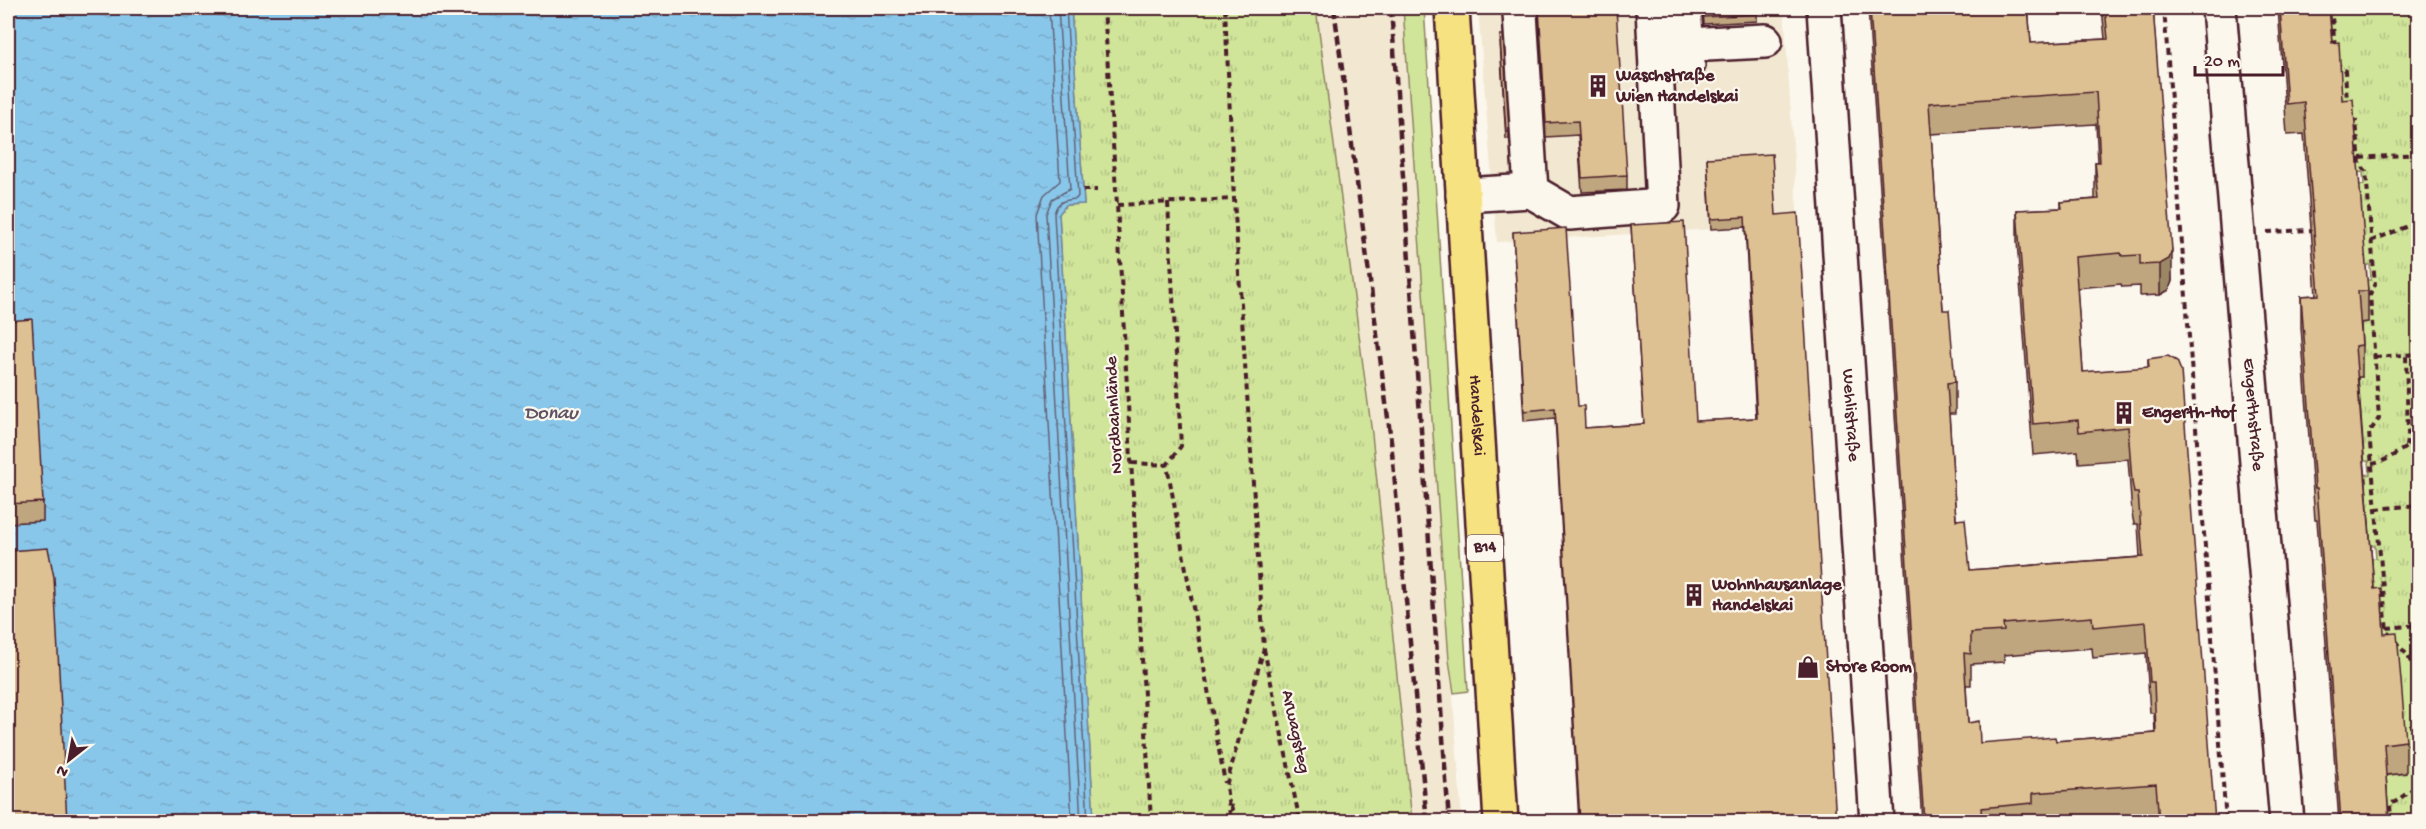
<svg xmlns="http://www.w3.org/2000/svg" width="2426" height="829" font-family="'Gochi Hand',sans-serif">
	<defs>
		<pattern id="park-tufts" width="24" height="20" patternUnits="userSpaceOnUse" patternTransform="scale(1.5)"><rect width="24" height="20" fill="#d0e59a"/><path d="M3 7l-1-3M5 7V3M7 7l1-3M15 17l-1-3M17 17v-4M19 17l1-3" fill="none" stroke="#b4c485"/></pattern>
		<pattern id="water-ripples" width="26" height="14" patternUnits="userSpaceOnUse" patternTransform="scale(1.5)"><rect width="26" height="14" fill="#89c7ea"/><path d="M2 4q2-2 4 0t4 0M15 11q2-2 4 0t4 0" fill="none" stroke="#78aac9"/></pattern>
	</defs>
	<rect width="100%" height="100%" fill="#fbf7ec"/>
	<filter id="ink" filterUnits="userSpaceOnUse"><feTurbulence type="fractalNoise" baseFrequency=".0167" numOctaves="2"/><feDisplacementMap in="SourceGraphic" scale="12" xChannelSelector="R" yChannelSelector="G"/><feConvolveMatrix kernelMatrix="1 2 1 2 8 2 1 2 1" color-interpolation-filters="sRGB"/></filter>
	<g filter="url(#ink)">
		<path fill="#f2e7d1" d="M1316,8H1403L1462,821H1412L1372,434Z
			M1478,8H1784L1798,224L1497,242Z"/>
		<path fill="#d0e59a" stroke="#8d8262" stroke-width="1.5" d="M1403,8H1424L1468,691L1454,693L1449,660Z"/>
		<path fill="url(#park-tufts)" stroke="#8d8262" stroke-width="1.5" d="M1071,8H1316L1372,434L1412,821H1094L1059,213L1066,205L1084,204Z
			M2327,8H2418L2416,149H2418V821H2387L2384,776L2406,773L2374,620L2369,559L2376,558L2375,545H2368L2362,475L2370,474L2369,461H2361L2355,377H2362L2354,364L2365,280H2371L2370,265H2362L2357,186L2364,185L2363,172L2356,173L2332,75Z"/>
		<path fill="url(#water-ripples)" stroke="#70849e" stroke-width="1.5" d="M8,8H1071L1084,204L1066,205L1059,214L1094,821H8Z"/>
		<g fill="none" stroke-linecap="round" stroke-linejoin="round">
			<path stroke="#636277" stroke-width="1.5" d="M1049,8L1060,181L1044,195L1037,214L1072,822
				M1058,8L1070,189L1052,199L1046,214L1081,822
				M1066,8L1078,196L1076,199C1064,200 1057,201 1054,214L1088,822"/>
			<g stroke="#4a1f2b" stroke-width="38">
				<g id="minor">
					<path id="s1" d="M1824,8L1877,822"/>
					<path id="s2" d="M2219,8L2287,822"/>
					<path d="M1687,45L1765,41"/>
					<path d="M1656,67L1688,64L1684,8"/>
					<path d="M1531,191L1569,213L1663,206L1653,8"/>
					<path d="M1463,195L1531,191L1520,13L1523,8"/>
				</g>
			</g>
			<g stroke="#4a1f2b" stroke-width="38">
				<g id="major">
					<path id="s3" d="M1452,8L1501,822"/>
				</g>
			</g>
			<path stroke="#4a1f2b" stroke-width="4" stroke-dasharray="6 4.5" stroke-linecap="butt" d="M1104,8L1117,205L1151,822
				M1225,8L1234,199L1264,648L1226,786L1231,822
				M2164,8L2226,822
				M2331,8L2335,46
				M2336,62L2345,71L2347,102
				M2351,122L2356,121L2360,164L2366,171L2375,285L2370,294L2379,418L2369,433L2387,632L2390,635
				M2360,158L2418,154
				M1083,190H1097
				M1168,203L1181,446L1167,465L1225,783
				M1117,205L1234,199
				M2267,232L2312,230
				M2371,241L2418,222
				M2375,357L2418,354
				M2406,446L2408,434L2406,355
				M1132,463L1167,465
				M2372,464C2391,461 2401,447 2418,442
				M2376,509L2418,505
				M2387,628L2418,625
				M2395,641L2408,656L2418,678
				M1264,649L1300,822
				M2409,726H2418
				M1231,805L1235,822
				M2391,822L2390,803L2395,802L2418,785"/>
			<use href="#minor" stroke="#fbf7ec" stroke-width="33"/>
			<use href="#major" stroke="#f6e281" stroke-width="33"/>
			<path stroke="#4a1f2b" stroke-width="4.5" stroke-dasharray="9 4.5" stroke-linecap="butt" d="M1334,8L1391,441L1427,822
				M1391,8L1449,822"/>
		</g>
		<path fill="#bfa67e" stroke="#4a1f2b" stroke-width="1.5" fill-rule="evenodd" d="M1539,8L1627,175V190L1582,192L1578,135L1546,137Z
			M1703,8H1757V21L1704,24Z
			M1868,8H1919L1920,12L2000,10V8H2028L2031,43L2105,39L2102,8H2153L2172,281L2169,290L2160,295L2140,296V286L2122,287L2121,284L2077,288L2083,372L2148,368V359L2215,822H2157L2156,816L2075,822H1922ZM2096,124L2098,162H2095V199L2061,202V208L2017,210V241L2033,455L2078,451L2079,463L2128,459L2132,514L2134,524H2138L2140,557L1970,570L1956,520L1949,414H1955V382L1943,310L1931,134ZM2092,648L2093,658L2146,653L2150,713H2154L2155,733L2056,741L1980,743L1968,723L1966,685H1971V664L2004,662V655Z
			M2278,8H2329L2332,43L2342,100L2368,291V322L2361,323L2362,345V377H2358L2374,589L2406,741V773L2386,775L2389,822H2339L2317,520H2315L2301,327V296L2316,295L2304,134L2287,135Z
			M1500,42L1509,132V139H1506Z
			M2413,69H2418V149H2416L2413,101Z
			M1707,158L1776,215L1836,822H1579L1555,418L1524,421L1513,232L1585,428L1644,424L1631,225L1696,421L1756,418L1745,227L1711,229Z
			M8,321L43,502V521L8,523Z"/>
		<path fill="#9b8766" stroke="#4a1f2b" stroke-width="1.5" d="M2172,250V281L2169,290L2160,295V264Z"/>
		<path fill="#dec192" stroke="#4a1f2b" stroke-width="1.5" fill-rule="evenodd" d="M1539,8H1616L1627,175L1582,178L1578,121L1546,123Z
			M1703,8H1757V14L1704,17Z
			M1870,8H1919L1920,12L2003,9V8H2028L2031,43L2108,39L2105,8H2153L2172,250L2169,259L2160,264L2140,265V255L2122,256L2121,253L2075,257L2083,372L2149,367L2148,359L2168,356L2177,361L2181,371L2215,822H2159L2156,784L2033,793V803L1981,808L1982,822H1924ZM2096,92L2100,162H2095L2099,199L2061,202L2062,208L2017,210L2033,424L2078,420L2079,432L2128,427L2132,482L2134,493H2138L2143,557L1970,570L1965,519L1956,520L1947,383L1955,382L1949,310H1943L1929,103ZM2092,617L2093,627L2146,622L2150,682H2154L2156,733L2056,741L2055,737L1980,743L1979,721L1968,723L1964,653L1971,654V633L2004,631L2003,624Z
			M2280,8H2329L2332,43L2339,42L2342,100L2353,99L2368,291H2358L2362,345L2355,346L2374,589L2381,588L2384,634L2397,633L2406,741L2384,744L2389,822H2341L2317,488H2315L2301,296L2319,295L2304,102L2287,104Z
			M1500,35H1503L1509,132H1506Z
			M2413,69H2418V117H2416Z
			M1772,154L1776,215L1798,213L1836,822H1580L1555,408L1524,411L1513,232L1566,228L1578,406H1584L1585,428L1644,424L1631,225L1684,222L1696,421L1757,418L1745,217L1711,219L1707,158Z
			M32,319L43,502L8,504V321Z
			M48,548L54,577L67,822H8V551Z"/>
	</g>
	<defs>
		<g id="building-bare" transform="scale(1.8)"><path d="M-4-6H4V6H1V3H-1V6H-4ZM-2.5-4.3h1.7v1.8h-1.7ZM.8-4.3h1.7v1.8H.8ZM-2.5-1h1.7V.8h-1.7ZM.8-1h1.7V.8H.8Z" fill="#4a1f2b" stroke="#fbf7ec" stroke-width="2.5" paint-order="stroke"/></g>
		<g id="shop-bare" transform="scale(1.8)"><path d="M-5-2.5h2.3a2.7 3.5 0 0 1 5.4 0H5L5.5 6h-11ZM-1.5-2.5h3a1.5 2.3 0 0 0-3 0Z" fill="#4a1f2b" stroke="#fbf7ec" stroke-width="2.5" paint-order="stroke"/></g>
	</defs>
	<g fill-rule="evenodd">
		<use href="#building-bare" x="1598" y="86"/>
		<use href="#building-bare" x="2124" y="413"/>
		<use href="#building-bare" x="1694" y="595"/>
		<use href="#shop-bare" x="1808" y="667"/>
	</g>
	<g text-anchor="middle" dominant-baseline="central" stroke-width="4.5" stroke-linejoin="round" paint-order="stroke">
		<rect fill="#fbf7ec" stroke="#7f6065" stroke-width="1.5" x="1467" y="535" width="36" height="26" rx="4.5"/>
		<g font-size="16" font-weight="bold" fill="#4a1f2b">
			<text x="1485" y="548">B14</text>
		</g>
		<g font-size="18" font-weight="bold" fill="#4a1f2b" stroke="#fbf7ec" text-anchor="start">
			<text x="1616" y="76">Waschstraße<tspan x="1616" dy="21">Wien Handelskai</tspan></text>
			<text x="2142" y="413">Engerth-Hof</text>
			<text x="1712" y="585">Wohnhausanlage<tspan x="1712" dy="21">Handelskai</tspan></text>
			<text x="1826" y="667">Store Room</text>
		</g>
		<g font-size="18" fill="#4a1f2b" stroke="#fbf7ec">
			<text stroke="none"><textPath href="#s1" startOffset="408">Wehlistraße</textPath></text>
			<text transform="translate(1115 415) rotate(-93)">Nordbahnlände</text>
			<text stroke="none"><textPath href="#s3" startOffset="408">Handelskai</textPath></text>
			<text stroke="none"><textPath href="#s2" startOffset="408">Engerthstraße</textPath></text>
			<text transform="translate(1295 732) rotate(78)">Arwagsteg</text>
		</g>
		<g font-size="20" font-style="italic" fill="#5d5164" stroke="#fbf7ec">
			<text x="551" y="414">Donau</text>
		</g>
	</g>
	<rect width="2426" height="829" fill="none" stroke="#fbf7ec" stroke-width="30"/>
	<rect x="15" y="15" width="2396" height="799" fill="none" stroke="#4a1f2b" stroke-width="2" filter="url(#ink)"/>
	<g transform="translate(69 760) rotate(211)" stroke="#fbf7ec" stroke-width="4.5" paint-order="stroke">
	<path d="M0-4.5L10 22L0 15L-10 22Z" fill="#4a1f2b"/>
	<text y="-9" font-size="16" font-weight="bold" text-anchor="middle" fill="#4a1f2b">N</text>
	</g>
	<path d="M2195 66v9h88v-9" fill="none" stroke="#4a1f2b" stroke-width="3"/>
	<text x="2204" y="66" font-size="18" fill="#4a1f2b" stroke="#fbf7ec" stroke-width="4.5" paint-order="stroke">20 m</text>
</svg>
